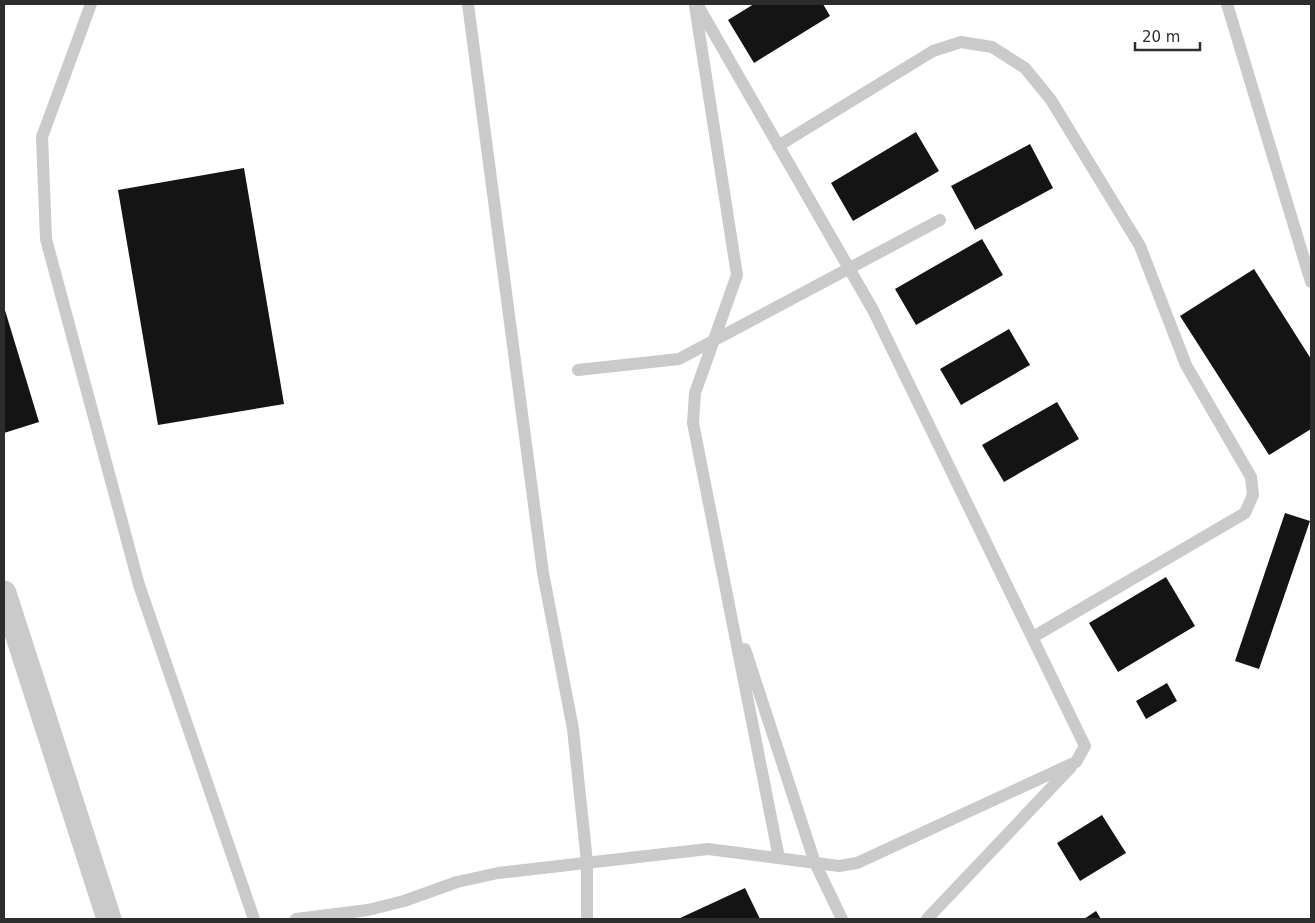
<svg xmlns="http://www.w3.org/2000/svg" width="1315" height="923" font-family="'DejaVu Sans',sans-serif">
	<rect width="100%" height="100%" fill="#fff"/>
	<path fill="#141414" d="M754,4H823L830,16L754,63L728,20Z
		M916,132L939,171L853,221L831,183Z
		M1030,144L1053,188L975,230L951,186Z
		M244,168L284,404L158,425L118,190Z
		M982,239L1003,275L916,325L895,289Z
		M1254,269L1311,359V429L1269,455L1180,316Z
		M4,307L39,422L4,433Z
		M1009,329L1030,365L961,405L940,369Z
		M1057,402L1079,439L1004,482L982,445Z
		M1285,513L1310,521L1259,669L1235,661Z
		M1166,577L1195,626L1118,672L1089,623Z
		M1167,683L1177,701L1146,719L1136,701Z
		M1102,815L1126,853L1080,881L1057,843Z
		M745,888L760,919H678Z
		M1096,911L1101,919H1084Z"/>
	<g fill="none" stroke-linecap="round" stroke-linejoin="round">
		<path stroke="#cacaca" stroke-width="12" d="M91,4L42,137L46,239L139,585L254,919
			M468,4L543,573L573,729L587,862V919
			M1227,4L1311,282
			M695,6L737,275L695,393L693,423L779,858
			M778,146L933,51L961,42L992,47L1025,68L1051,100L1140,246L1186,365L1251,477L1253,495L1245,513L1033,637
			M578,370L679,359L940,220
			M745,649L815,863L842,919
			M296,919L368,910L404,901L457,882L498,873L708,849L839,866L857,863L1076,762L1085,746L873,310L697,4
			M927,919L1071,767"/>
		<path stroke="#cacaca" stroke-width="25" d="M4,593L109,919"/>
	</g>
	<rect width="1315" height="923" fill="none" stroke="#2d2d2d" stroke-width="10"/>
	<path d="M1135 42v8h65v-8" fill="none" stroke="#2d2d2d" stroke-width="2.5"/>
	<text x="1142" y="42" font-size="15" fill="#2d2d2d" stroke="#ffffff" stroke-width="4" paint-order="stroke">20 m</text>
</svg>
